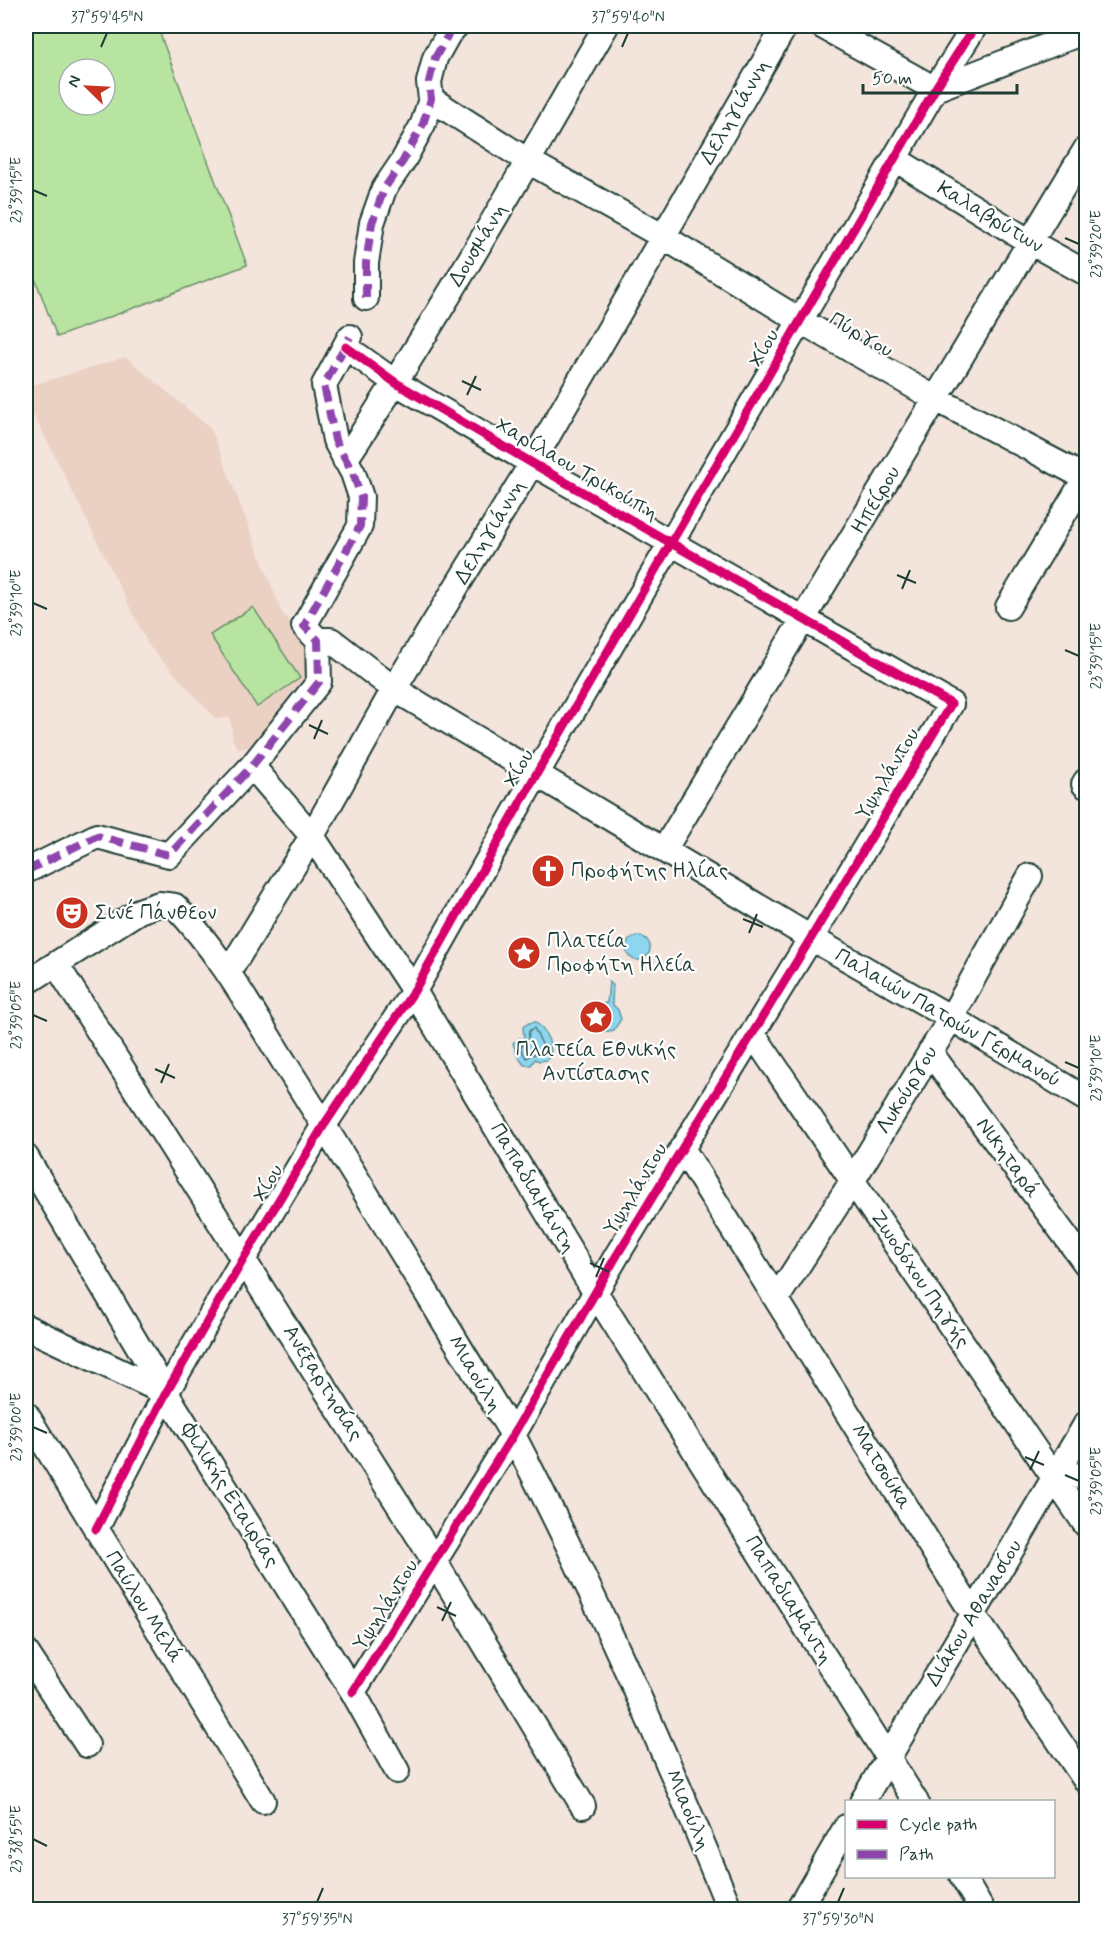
<svg xmlns="http://www.w3.org/2000/svg" width="1112" height="1935" font-family="Mynerve,sans-serif">
	<rect width="100%" height="100%" fill="#f3e4dc"/>
	<filter id="ink" filterUnits="userSpaceOnUse"><feTurbulence type="fractalNoise" baseFrequency=".0167" numOctaves="2"/><feDisplacementMap in="SourceGraphic" scale="12" xChannelSelector="R" yChannelSelector="G"/><feConvolveMatrix kernelMatrix="1 2 1 2 8 2 1 2 1" color-interpolation-filters="sRGB"/></filter>
	<g filter="url(#ink)">
		<path fill="#ebd1c3" d="M126,357L211,429L282,613L300,631L308,672L249,747L238,749L233,740L230,717L216,719L149,646L48,442L26,402V387Z"/>
		<path fill="#b8e4a2" stroke="#6c906b" stroke-width="1.5" fill-rule="evenodd" d="M26,26H157L247,265L57,337L26,254ZM69,69H105V105H69Z
			M253,607L300,678L257,707L210,635Z"/>
		<path fill="#8ed6ef" stroke="#6299a4" stroke-width="1.5" d="M626 948a12 12 0 1 1 24 0a12 12 0 1 1-24 0Z
			M609,982L613,985L612,1004L618,1010L621,1019L614,1030C603,1034 595,1030 592,1019C594,1009 598,1004 607,1003Z
			M535,1022C545,1029 557,1050 547,1060L539,1061L535,1059L531,1065H524L517,1055L513,1043L520,1038L524,1039L523,1027L529,1023Z"/>
		<g fill="none" stroke-linecap="round" stroke-linejoin="round">
			<path stroke="#4b7a7f" stroke-width="1.5" d="M534,1028L546,1052L543,1055L534,1054L526,1058L520,1047L528,1042L529,1031Z"/>
			<g stroke="#1f3d34" stroke-width="28">
				<path id="minor" d="M822,26L935,89
					M935,89L1086,31
					M431,99L528,161L662,236L801,321L936,399L1086,478
					M895,159L1030,242L1086,273
					M366,298V263L372,223L384,189L403,161L423,124L431,99L429,82L435,58L449,33L456,26
					M346,347L396,383L532,463L951,704L811,938L617,1255L513,1435L353,1692
					M345,460C438,319 522,172 606,26
					M1008,607L1086,477
					M318,640H331L394,689L811,938L951,1018L1086,1099
					M252,766L312,836L414,991L595,1292L916,1802
					M1086,781L1084,784L1086,786
					M664,850L1086,149
					M26,871L97,836L169,855L252,766L319,682L318,640L304,626L360,526L361,497L353,473L335,440L324,385L350,337
					M56,964L435,1562L583,1806
					M228,973L312,836L394,689L532,463L785,26
					M26,983L139,911L159,904L175,906C224,957 258,1022 296,1081C370,1198 441,1317 513,1435C593,1589 664,1749 730,1910
					M753,1034L1086,1525
					M930,1052L1086,1264
					M682,1148L973,1614L1086,1781
					M26,1157L166,1393L353,1692L397,1771
					M777,1298L853,1180L951,1018L1030,876
					M26,1327L166,1393
					M26,1414L263,1801
					M1054,1477L1086,1475
					M96,1529L166,1393L244,1258L324,1125L414,991L537,773L935,89L975,26
					M26,1652L87,1745
					M862,1802L1086,1424
					M962,1876L982,1910
					M798,1910L846,1827"/>
			</g>
			<use href="#minor" stroke="#fff" stroke-width="24"/>
			<path stroke="#8e44ad" stroke-width="8" stroke-dasharray="15 8" stroke-linecap="butt" d="M366,298V263L372,223L384,189L403,161L423,124L431,99L429,82L435,58L449,33L456,26
				M26,871L97,836L169,855L252,766L319,682L318,640L304,626L360,526L361,497L353,473L335,440L324,385L350,337"/>
			<g stroke="#fff" stroke-width="13">
				<path id="cycleway" d="M346,347L396,383L532,463L951,704L811,938L617,1255L513,1435L353,1692
					M96,1529L166,1393L244,1258L324,1125L414,991L537,773L935,89L975,26"/>
			</g>
			<use href="#cycleway" stroke="#d6006c" stroke-width="9"/>
		</g>
	</g>
	<path fill="none" stroke="#1f3d34" stroke-width="2" d="M101,47L107,33M622,47L628,33M33,190L47,196M1065,238L1079,244M462,381L481,390M467,395L476,376M897,575L916,583M902,589L910,570M33,603L47,609M1065,650L1079,656M309,725L328,734M314,739L322,720M743,919L763,927M749,933L757,914M33,1015L47,1021M1065,1062L1079,1068M155,1069L175,1078M161,1083L169,1064M590,1263L609,1272M596,1277L604,1258M33,1427L47,1433M1025,1457L1044,1465M1030,1470L1039,1451M1065,1475L1079,1481M437,1607L456,1616M442,1621L451,1602M33,1839L47,1846M317,1902L323,1888M838,1902L844,1888"/>
	<defs>
		<g id="church-disc" transform="scale(1.725)"><circle r="9.5" fill="#c8321e" stroke="#fff"/><path d="M-1.2-6h2.4v3.5h3.3v2.4h-3.3V6h-2.4V-.1h-3.3v-2.4h3.3Z" fill="#fff"/></g>
		<g id="theatre-disc" transform="scale(1.725)"><circle r="9.5" fill="#c8321e" stroke="#fff"/><path d="M-5-5.5Q0-4 5-5.5V0Q5 5 0 6Q-5 5-5 0ZM-3.3-2.5H-1v1.5H-3.3ZM1-2.5H3.3v1.5H1ZM-2.8 1Q0 5.5 2.8 1Z" fill="#fff"/></g>
		<g id="sight-disc" transform="scale(1.725)"><circle r="9.5" fill="#c8321e" stroke="#fff"/><path d="M0-6L1.8-2.2L6-1.7L2.9 1.2L3.7 5.4L0 3.3L-3.7 5.4L-2.9 1.2L-6-1.7L-1.8-2.2Z" fill="#fff"/></g>
	</defs>
	<g fill-rule="evenodd">
		<use href="#church-disc" x="548" y="871"/>
		<use href="#theatre-disc" x="72" y="913"/>
		<use href="#sight-disc" x="524" y="953"/>
		<use href="#sight-disc" x="596" y="1017"/>
	</g>
	<g text-anchor="middle" dominant-baseline="central" stroke-width="4.5" stroke-linejoin="round" paint-order="stroke">
		<g font-size="21" fill="#1f3d34" stroke="#fff">
			<text transform="translate(735 112) rotate(-60)">Δεληγιάννη</text>
			<text transform="translate(990 217) rotate(31)">Καλαβρύτων</text>
			<text transform="translate(478 245) rotate(-59)">Δουσμάνη</text>
			<text transform="translate(861 335) rotate(30)">Πύργου</text>
			<text transform="translate(764 348) rotate(-60)">Χίου</text>
			<text transform="translate(577 469) rotate(30)">Χαρίλαου Τρικούπη</text>
			<text transform="translate(876 500) rotate(-59)">Ηπείρου</text>
			<text transform="translate(490 532) rotate(-59)">Δεληγιάννη</text>
			<text transform="translate(519 768) rotate(-60)">Χίου</text>
			<text transform="translate(888 774) rotate(-59)">Υψηλάντου</text>
			<text transform="translate(948 1018) rotate(30)">Παλαιών Πατρών Γερμανού</text>
			<text transform="translate(907 1090) rotate(-59)">Λυκούργου</text>
			<text transform="translate(1008 1158) rotate(54)">Νικηταρά</text>
			<text transform="translate(268 1183) rotate(-59)">Χίου</text>
			<text transform="translate(533 1188) rotate(59)">Παπαδιαμάντη</text>
			<text transform="translate(636 1189) rotate(-59)">Υψηλάντου</text>
			<text transform="translate(920 1279) rotate(56)">Ζωοδόχου Πηγής</text>
			<text transform="translate(475 1374) rotate(59)">Μιαούλη</text>
			<text transform="translate(323 1383) rotate(58)">Ανεξαρτησίας</text>
			<text transform="translate(881 1467) rotate(58)">Ματσούκα</text>
			<text transform="translate(230 1495) rotate(58)">Φιλικής Εταιρίας</text>
			<text transform="translate(789 1600) rotate(58)">Παπαδιαμάντη</text>
			<text transform="translate(386 1605) rotate(-58)">Υψηλάντου</text>
			<text transform="translate(144 1607) rotate(58)">Παύλου Μελά</text>
			<text transform="translate(974 1613) rotate(-59)">Διάκου Αθανασίου</text>
			<text transform="translate(688 1810) rotate(67)">Μιαούλη</text>
		</g>
		<g font-size="21" fill="#1f3d34" stroke="#fff" text-anchor="start">
			<text x="571" y="871">Προφήτης Ηλίας</text>
			<text x="95" y="913">Σινέ Πάνθεον</text>
			<text x="547" y="941">Πλατεία<tspan x="547" dy="24">Προφήτη Ηλεία</tspan></text>
			<text x="596" y="1050" text-anchor="middle">Πλατεία Εθνικής<tspan x="596" dy="24">Αντίστασης</tspan></text>
		</g>
	</g>
	<rect width="1112" height="1935" fill="none" stroke="#fff" stroke-width="66"/>
	<rect x="845" y="1800" width="210" height="78" fill="#ffffff" stroke="#a5b1ae" stroke-width="1.5"/>
	<rect x="857" y="1820" width="30" height="9" fill="#d6006c" stroke="#a5b1ae" stroke-width="1.5"/>
	<text x="899" y="1830" font-size="18" fill="#1f3d34">Cycle path</text>
	<rect x="857" y="1850" width="30" height="9" fill="#8e44ad" stroke="#a5b1ae" stroke-width="1.5"/>
	<text x="899" y="1860" font-size="18" fill="#1f3d34">Path</text>
	<g transform="translate(87 87) rotate(294)"><circle r="28" fill="#ffffff" stroke="#a5b1ae" stroke-width="1.5"/>
	<path d="M0-4.5L10 22L0 15L-10 22Z" fill="#c8321e"/>
	<text y="-9" font-size="16" font-weight="bold" text-anchor="middle" fill="#1f3d34">N</text>
	</g>
	<path d="M863 84v9h154v-9" fill="none" stroke="#1f3d34" stroke-width="3"/>
	<text x="872" y="84" font-size="18" fill="#1f3d34" stroke="#ffffff" stroke-width="4.5" paint-order="stroke">50 m</text>
	<rect x="33" y="33" width="1046" height="1869" fill="none" stroke="#1f3d34" stroke-width="2"/>
	<g font-size="15" text-anchor="middle" fill="#1f3d34">
		<text x="107" y="22">37°59'45"N</text>
		<text x="628" y="22">37°59'40"N</text>
		<text transform="translate(16 190) rotate(-90)" y="5">23°39'15"E</text>
		<text transform="translate(1096 244) rotate(-90)" y="5">23°39'20"E</text>
		<text transform="translate(16 603) rotate(-90)" y="5">23°39'10"E</text>
		<text transform="translate(1096 656) rotate(-90)" y="5">23°39'15"E</text>
		<text transform="translate(16 1015) rotate(-90)" y="5">23°39'05"E</text>
		<text transform="translate(1096 1068) rotate(-90)" y="5">23°39'10"E</text>
		<text transform="translate(16 1427) rotate(-90)" y="5">23°39'00"E</text>
		<text transform="translate(1096 1481) rotate(-90)" y="5">23°39'05"E</text>
		<text transform="translate(16 1839) rotate(-90)" y="5">23°38'55"E</text>
		<text x="317" y="1924">37°59'35"N</text>
		<text x="838" y="1924">37°59'30"N</text>
	</g>
</svg>
